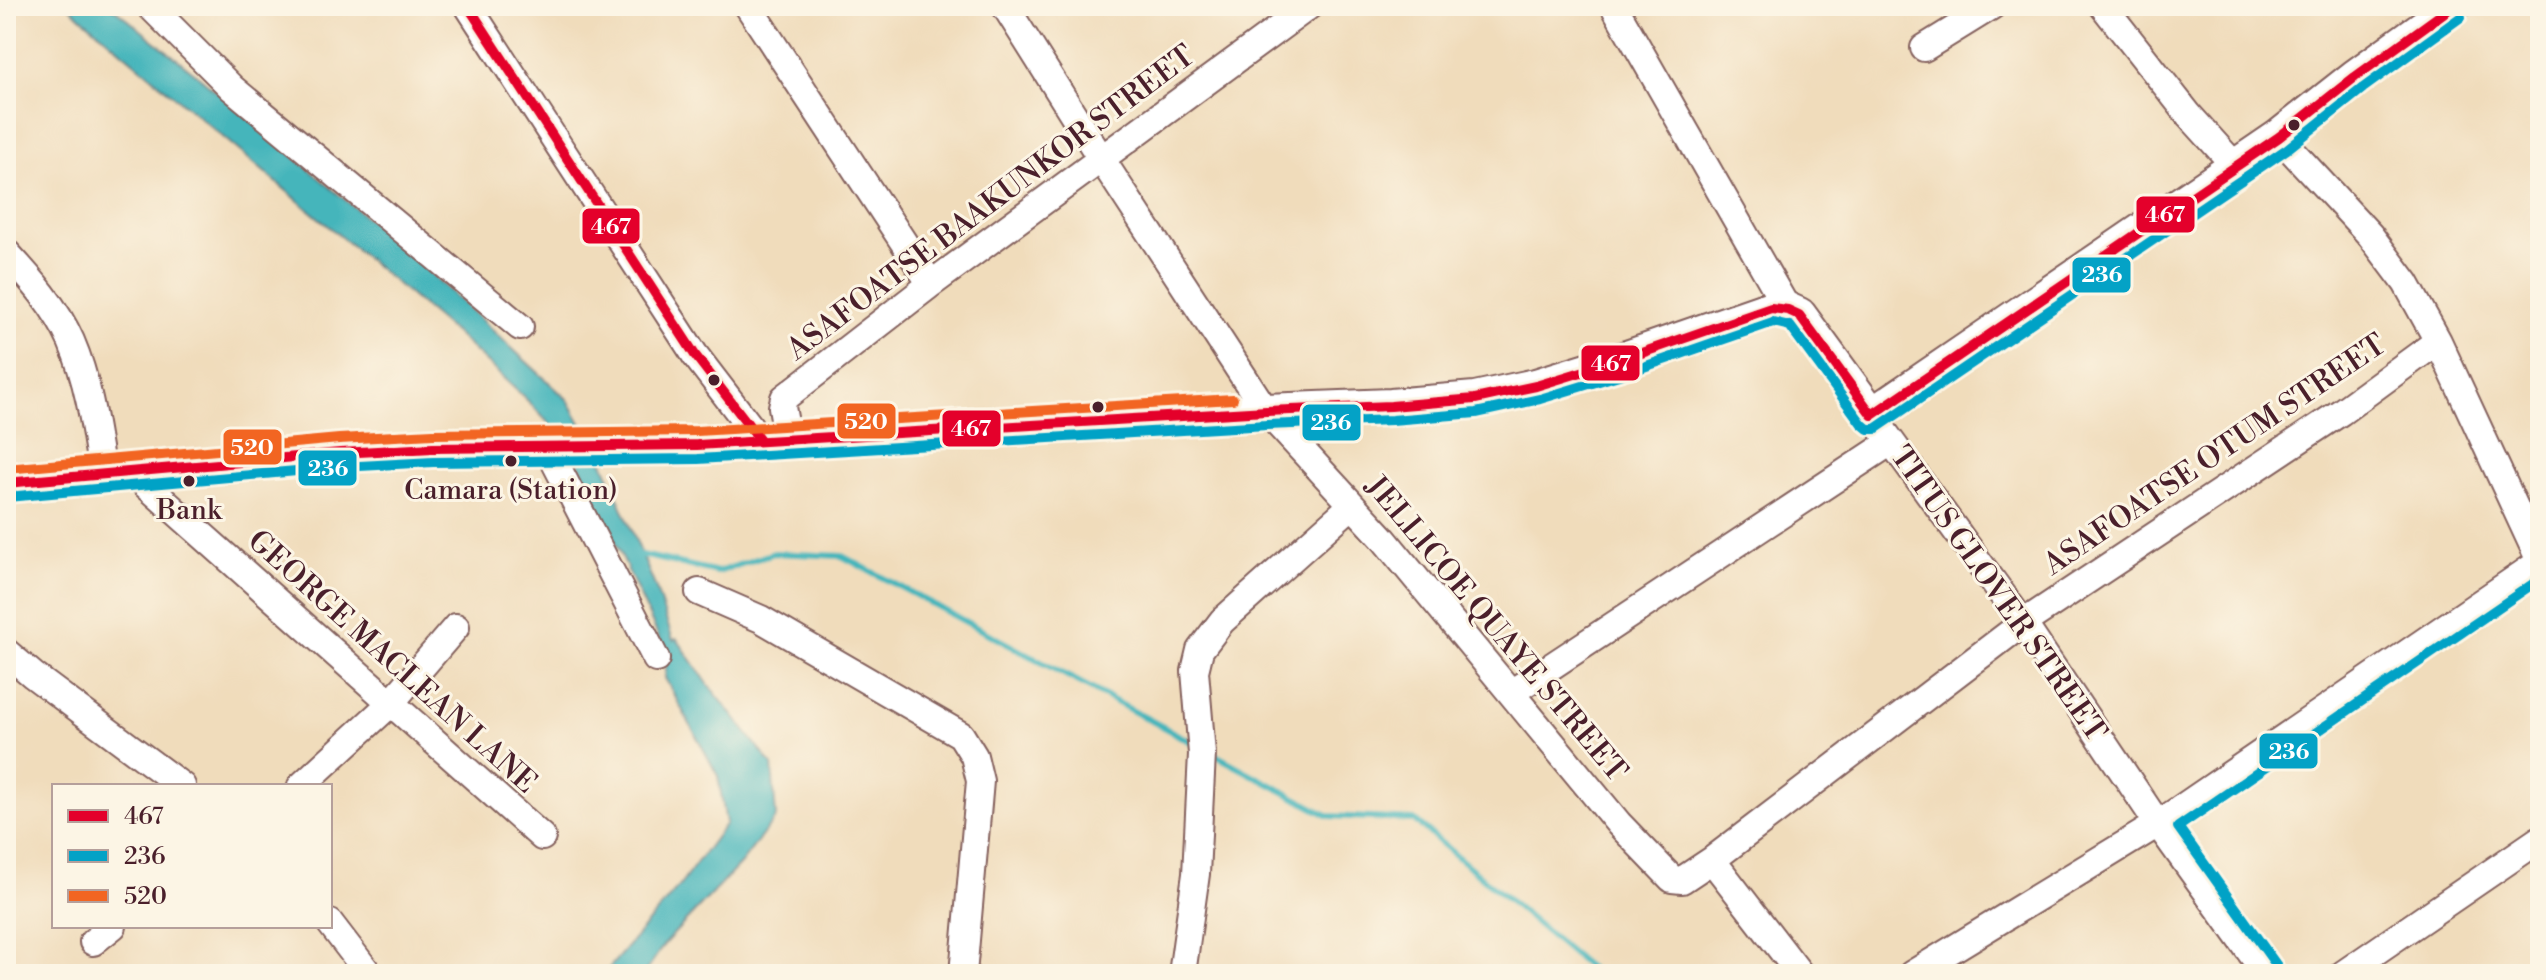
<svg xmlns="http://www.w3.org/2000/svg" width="2546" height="980" font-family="'Libre Bodoni',serif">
	<rect width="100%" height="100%" fill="#fcf5e5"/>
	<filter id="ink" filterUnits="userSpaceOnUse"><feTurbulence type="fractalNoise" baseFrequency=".0125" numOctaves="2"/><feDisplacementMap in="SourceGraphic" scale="16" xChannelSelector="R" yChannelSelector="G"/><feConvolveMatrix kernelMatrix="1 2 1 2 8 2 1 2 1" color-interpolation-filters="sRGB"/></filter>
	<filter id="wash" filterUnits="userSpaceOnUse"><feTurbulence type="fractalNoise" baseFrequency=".006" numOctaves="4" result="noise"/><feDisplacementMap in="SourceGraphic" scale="32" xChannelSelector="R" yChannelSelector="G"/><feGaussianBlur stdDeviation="1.8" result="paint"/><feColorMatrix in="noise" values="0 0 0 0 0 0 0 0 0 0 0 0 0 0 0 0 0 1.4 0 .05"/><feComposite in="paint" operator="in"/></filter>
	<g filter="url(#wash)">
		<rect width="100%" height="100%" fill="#f0dcbb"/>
		<path fill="#45b5bb" stroke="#486a73" stroke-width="2" d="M68,6H111L197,75L414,258L568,400L604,464L655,586L673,640L677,639L708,684L772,765L776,817L741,863L665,943L644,974H604L681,884L726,823L718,776L665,678L667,655L580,466L559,434L525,398L456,334Z"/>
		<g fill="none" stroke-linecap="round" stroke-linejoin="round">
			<path stroke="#45b5bb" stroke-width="6" d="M642,555L718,572L774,553L842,556L1195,744
				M1208,751L1329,816L1414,820L1596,974"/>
		</g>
	</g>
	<g filter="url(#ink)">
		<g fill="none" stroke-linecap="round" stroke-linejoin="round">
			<g stroke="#84615d" stroke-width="30">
				<path id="minor" d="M150,6L232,88L520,327
					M468,6L695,355L761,441
					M748,6L931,284
					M1005,6L1102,160L1266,411L1382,537L1619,824L1672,879L1682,880L1712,860L2023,623L2341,412L2438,341
					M1614,6L1788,310
					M2103,6L2189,115L2236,167
					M1924,48L1992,6
					M2279,137L2370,235L2406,283L2438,341L2540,561
					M6,252C31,279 56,307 71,341C89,383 95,429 102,473
					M1872,415L2023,623L2158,824L2266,974
					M788,440L782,407L784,398L931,284L1309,6
					M547,447L656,659
					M129,470L542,837
					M699,592L761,619L961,735L974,756L980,781L963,974
					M6,652L33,675L182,786
					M1511,693L1891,442
					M301,786L390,704L456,627
					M1712,860L1800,974
					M330,923L369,974
					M93,942L113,926
					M1182,974L1196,874L1202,754L1195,671L1200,650L1222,621L1351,506
					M1912,974L2158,824L2540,562
					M2343,974L2540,839"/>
			</g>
			<g stroke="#84615d" stroke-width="38">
				<path id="major" d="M6,483L340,453L433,448L697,445L1266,411L1391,406L1475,399L1536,386L1627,358L1771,308L1788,310L1799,315L1872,415L2279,137L2355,77L2453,6"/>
			</g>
			<use href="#minor" stroke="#fff" stroke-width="26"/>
			<use href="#major" stroke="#fff" stroke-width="34"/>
			<g stroke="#fcf5e5" stroke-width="16">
				<path id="bus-1" d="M468,6L695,355L761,441
					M1872,415L2279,137L2355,77L2453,6
					M6,483L340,453L433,448L697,445L1266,411L1391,406L1475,399L1536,386L1627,358L1771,308L1788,310L1799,315L1872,415"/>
			</g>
			<g stroke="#fcf5e5" stroke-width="16">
				<path id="bus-2" d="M7,497L341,467L433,462L698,459L1267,425L1392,420L1476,413L1540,399L1632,371L1773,322L1790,326L1862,424L1868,429H1875L2287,149L2363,88L2461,17
					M2277,966L2178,827L2540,579"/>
			</g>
			<g stroke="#fcf5e5" stroke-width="16">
				<path id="bus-3" d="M6,469L339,439L433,434L697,431L1233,399"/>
			</g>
			<use href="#bus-1" stroke="#e4002b" stroke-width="10"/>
			<use href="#bus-2" stroke="#04a2c6" stroke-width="10"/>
			<use href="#bus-3" stroke="#f26522" stroke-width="10"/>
		</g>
	</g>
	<g fill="#4a1f2b" stroke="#fcf5e5" stroke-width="3">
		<circle cx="2294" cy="125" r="7"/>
		<circle cx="714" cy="380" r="7"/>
		<circle cx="1098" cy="407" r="7"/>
		<circle cx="511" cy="461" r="7"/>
		<circle cx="189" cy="481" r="7"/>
	</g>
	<g text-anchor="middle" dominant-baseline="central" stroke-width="6" stroke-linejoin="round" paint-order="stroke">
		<g font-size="28" fill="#4a1f2b" stroke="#fcf5e5">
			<text x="511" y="490">Camara (Station)</text>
			<text x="189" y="510">Bank</text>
		</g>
		<g font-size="30" fill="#4a1f2b" stroke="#fcf5e5">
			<text transform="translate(991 203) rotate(-37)">ASAFOATSE BAAKUNKOR STREET</text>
			<text transform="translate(2215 455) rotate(-34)">ASAFOATSE OTUM STREET</text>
			<text transform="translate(1998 594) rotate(55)">TITUS GLOVER STREET</text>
			<text transform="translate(1496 629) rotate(50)">JELLICOE QUAYE STREET</text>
			<text transform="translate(392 662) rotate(42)">GEORGE MACLEAN LANE</text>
		</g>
	</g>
	<g stroke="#fcf5e5" stroke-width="3">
		<rect x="2135" y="195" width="61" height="39" rx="8" fill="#e4002b"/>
		<rect x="581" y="207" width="60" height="38" rx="8" fill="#e4002b"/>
		<rect x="2071" y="256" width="61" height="38" rx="8" fill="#04a2c6"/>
		<rect x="1580" y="344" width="61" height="38" rx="8" fill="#e4002b"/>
		<rect x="836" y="402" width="61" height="38" rx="8" fill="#f26522"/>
		<rect x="1301" y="403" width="61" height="39" rx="8" fill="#04a2c6"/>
		<rect x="941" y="409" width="61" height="39" rx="8" fill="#e4002b"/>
		<rect x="222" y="428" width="61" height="38" rx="8" fill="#f26522"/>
		<rect x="297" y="449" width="61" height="38" rx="8" fill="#04a2c6"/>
		<rect x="2258" y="732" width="61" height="38" rx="8" fill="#04a2c6"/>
	</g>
	<g font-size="22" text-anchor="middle" font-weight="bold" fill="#fff">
		<text x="2165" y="222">467</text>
		<text x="611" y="234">467</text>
		<text x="2102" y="282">236</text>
		<text x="1611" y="371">467</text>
		<text x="866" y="429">520</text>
		<text x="1331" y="430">236</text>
		<text x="971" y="436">467</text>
		<text x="252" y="455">520</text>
		<text x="328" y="476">236</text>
		<text x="2289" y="759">236</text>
	</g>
	<rect width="2546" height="980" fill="none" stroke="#fcf5e5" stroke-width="32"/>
	<rect x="52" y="784" width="280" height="144" fill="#fcf5e5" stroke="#b59f9b" stroke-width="2"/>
	<rect x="68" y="810" width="40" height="12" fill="#e4002b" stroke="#b59f9b" stroke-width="2"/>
	<text x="124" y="824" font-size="24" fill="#4a1f2b">467</text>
	<rect x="68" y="850" width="40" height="12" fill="#04a2c6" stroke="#b59f9b" stroke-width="2"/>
	<text x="124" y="864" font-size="24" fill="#4a1f2b">236</text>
	<rect x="68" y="890" width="40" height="12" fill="#f26522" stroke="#b59f9b" stroke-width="2"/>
	<text x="124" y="904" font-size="24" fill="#4a1f2b">520</text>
</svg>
